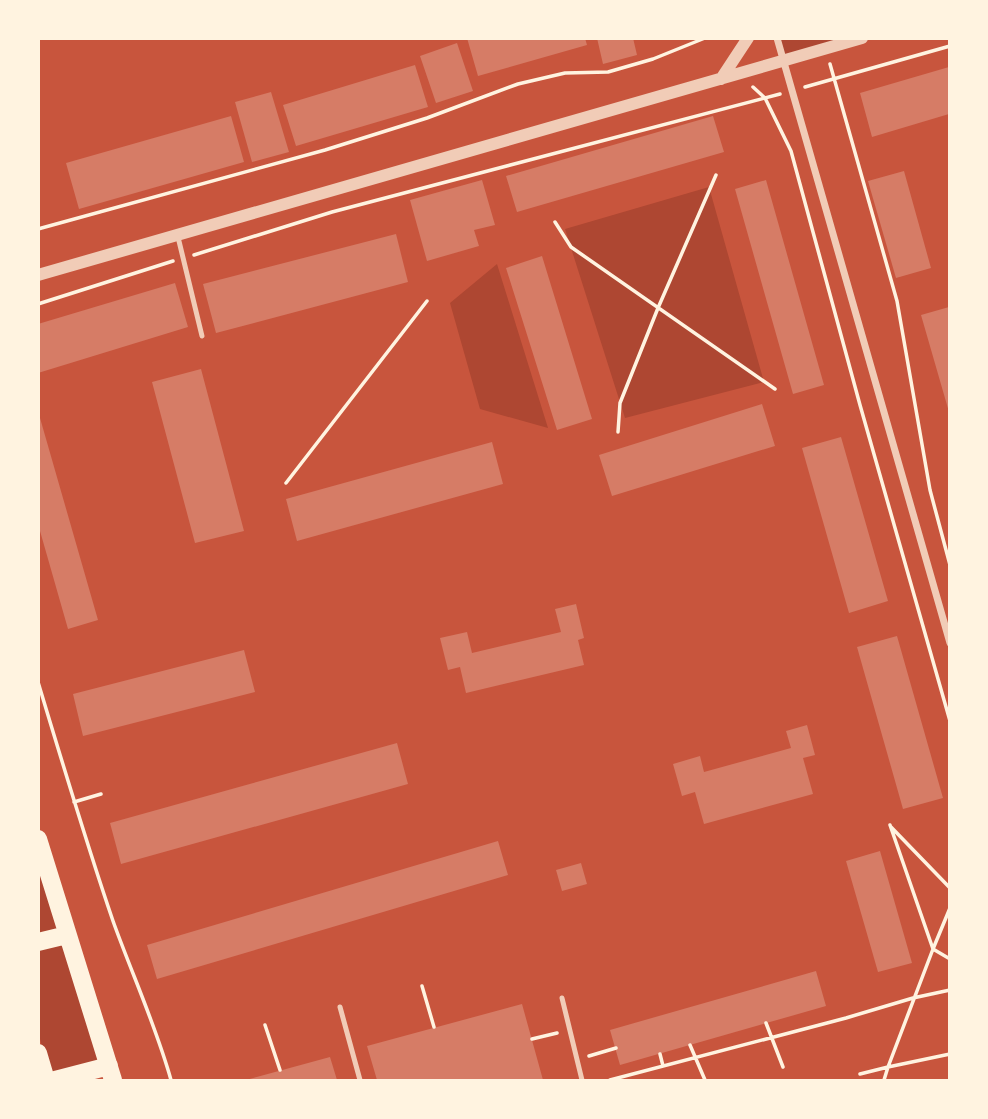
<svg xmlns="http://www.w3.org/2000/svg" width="988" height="1119" font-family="Commissioner,sans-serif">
	<rect width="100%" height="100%" fill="#c8553d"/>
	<path fill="#ae4732" d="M777,38L862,39L784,61Z
		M709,187L764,382L625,418L565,229Z
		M497,264L548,428L480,409L450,303Z
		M38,855L62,933L38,939Z
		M64,942L102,1064L50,1077L39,1035L38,948Z"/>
	<path fill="#d67c66" d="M467,38H585L587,45L478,76Z
		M597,38H633L637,55L603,64Z
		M457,43L473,91L436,103L420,56Z
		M415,65L428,107L296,146L283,105Z
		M949,67V114L872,137L860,93Z
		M271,92L289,152L252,162L235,102Z
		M231,116L244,162L79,209L66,163Z
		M713,116L724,152L517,212L506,176Z
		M904,171L931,268L896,278L868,181Z
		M482,180L495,225L474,230L479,246L427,261L410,200Z
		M766,180L824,385L793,394L735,189Z
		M396,234L408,282L216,333L203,284Z
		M542,256L592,419L557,430L506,268Z
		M175,283L188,327L38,373V324Z
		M949,307V412L921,315Z
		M201,369L244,531L195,543L152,382Z
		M762,404L775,446L612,496L599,455Z
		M38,411L98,620L68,629L38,524Z
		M841,437L888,601L849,613L802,448Z
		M492,442L503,484L297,541L286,499Z
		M576,604L584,638L578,640L584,665L466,693L460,667L448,670L440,638L467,632L472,653L561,632L555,609Z
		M897,636L943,798L903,809L857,647Z
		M244,650L255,692L83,736L73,694Z
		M807,725L815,755L803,758L813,794L704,824L695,792L682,796L673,764L700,756L704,772L791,748L786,731Z
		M397,743L408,784L121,864L110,823Z
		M498,841L508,875L157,979L147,945Z
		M880,851L912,963L878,972L846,861Z
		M581,863L587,884L562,891L556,870Z
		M816,971L826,1006L620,1065L610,1030Z
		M522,1004L543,1080H377L367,1046Z
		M330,1057L337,1080H246Z"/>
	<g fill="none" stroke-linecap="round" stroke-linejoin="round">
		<path stroke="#fff3e0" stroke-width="3.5" d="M830,64L897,301L930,490L950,565
			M753,87L765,98L791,151L860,405L950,721
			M805,87L950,46
			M555,222L571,247L775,389
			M38,229L325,150L427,118L518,84L565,73L608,72L653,59L705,38
			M194,255L332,212L780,94
			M38,304L173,261
			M618,432L620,403L658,308L716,175
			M286,483L427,301
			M38,682C62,762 86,842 113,921C132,974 156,1026 171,1080
			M74,802L101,794
			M890,825L933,949L888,1067L950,1054
			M891,827L950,888
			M950,908L933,949L950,959
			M422,986L434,1027
			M766,1023L783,1067
			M265,1025L280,1070
			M532,1039L557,1033
			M690,1045L705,1080
			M660,1054L663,1066
			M589,1056L616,1048
			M860,1074L888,1067L884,1080
			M610,1080L846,1018L913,998L950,990"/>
		<path stroke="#f1ccb7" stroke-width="5" d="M178,237L202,336
			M562,998L582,1080
			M340,1007L360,1080"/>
		<path stroke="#f1ccb7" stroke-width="7" d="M777,38L950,643"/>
		<path stroke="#f1ccb7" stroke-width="12" d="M721,79L748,38
			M38,275L862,38"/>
		<path stroke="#fff3e0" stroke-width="18" d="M38,839L113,1080
			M38,942L67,935
			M38,1053L46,1080
			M55,1080L109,1066"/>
	</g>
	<rect width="988" height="1119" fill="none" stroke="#fff3e0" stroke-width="80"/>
</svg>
